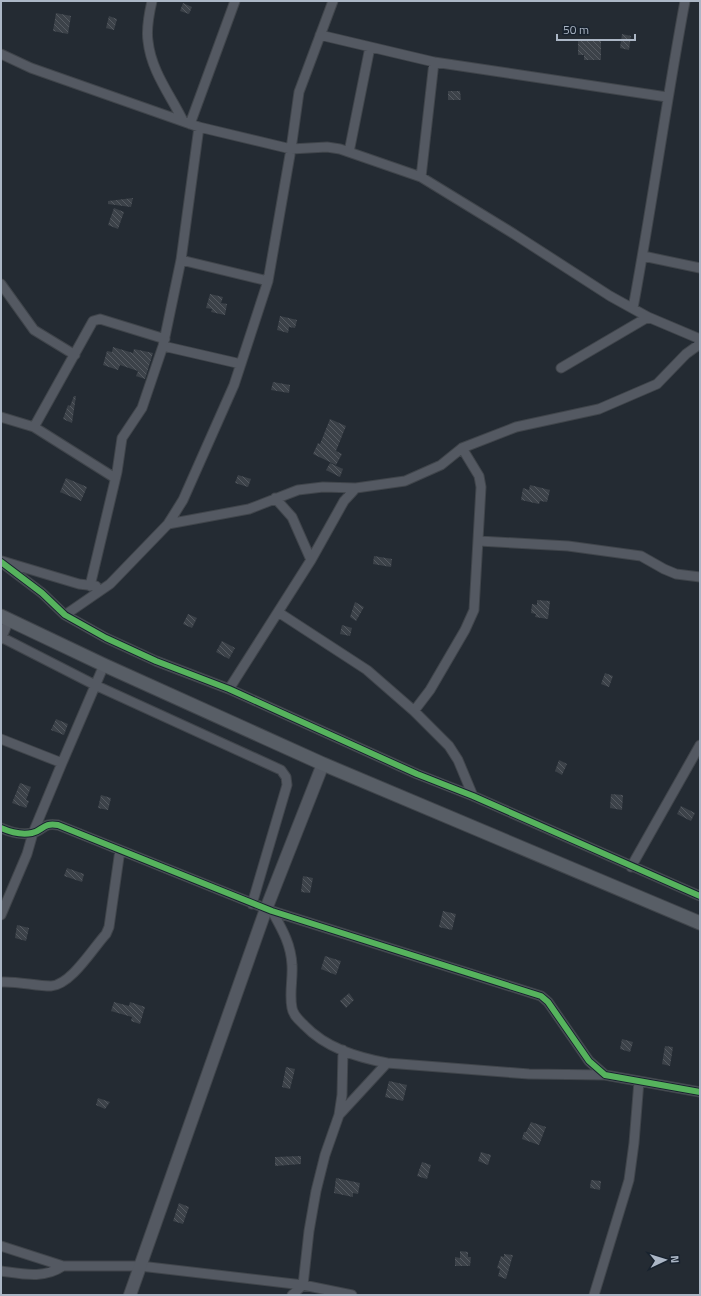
<svg xmlns="http://www.w3.org/2000/svg" width="701" height="1296" font-family="'Titillium Web',sans-serif">
	<defs>
		<pattern id="building-back-hatch" width="6" height="6" patternUnits="userSpaceOnUse"><rect width="6" height="6" fill="#3c4249"/><path d="M-1 5l2 2M0 0l6 6M5-1l2 2" fill="none" stroke="#565b62"/></pattern>
	</defs>
	<rect width="100%" height="100%" fill="#242b33"/>
	<path fill="url(#building-back-hatch)" d="M183,3L192,7L189,14L180,11Z
		M56,13L71,16L68,34L53,31Z
		M109,16L117,19L114,30L106,28Z
		M622,34L631,36L629,50L620,48Z
		M578,41H601V60H584V55H578Z
		M448,91H460L461,100H448Z
		M133,198L131,207L108,204V201Z
		M114,208L124,212L118,229L108,225Z
		M210,294L223,297L221,303L227,304L225,315L211,312L212,309L206,308Z
		M280,316L297,320L295,328L289,327L288,333L277,330Z
		M113,347L133,353L134,349L153,353L145,379L136,376L138,371L120,365L118,370L103,365L107,351L112,352Z
		M273,382L290,385L289,393L271,390Z
		M74,396H76L72,423L63,419L68,405L70,406Z
		M330,419L346,426L336,451L342,454L336,465L313,454L318,443L320,444Z
		M330,463L343,469L340,477L326,470Z
		M238,475L251,479L248,487L235,483Z
		M66,478L87,487L81,501L60,492Z
		M530,485L550,490L547,502L540,501L539,504L521,500L523,488L529,490Z
		M374,556L392,559L391,567L373,564Z
		M537,600L550,601L548,619L535,617L536,614L531,613L532,604L537,605Z
		M355,602L364,607L356,621L350,617Z
		M188,614L197,618L192,628L183,624Z
		M342,625L352,628L350,636L340,634Z
		M222,641L235,648L229,659L216,652Z
		M605,673L613,676L609,687L601,684Z
		M56,719L68,724L64,735L51,730Z
		M559,760L567,764L562,775L555,771Z
		M20,783L31,787L26,800L29,801L26,808L12,803Z
		M611,794L623,795L622,810L610,808Z
		M101,795L111,798L108,810L98,808Z
		M681,806L695,813L691,821L677,814Z
		M67,868L84,874L82,882L64,876Z
		M303,876L313,878L310,893L301,892Z
		M443,911L456,914L452,930L439,927Z
		M17,925L29,928L26,941L15,938Z
		M325,956L341,961L336,975L321,969Z
		M349,993L354,1000L346,1008L340,1001Z
		M114,1002L129,1006L130,1002L145,1007L140,1024L131,1021L132,1017L111,1011Z
		M622,1039L633,1042L630,1052L620,1049Z
		M665,1046L673,1047L670,1066L662,1064Z
		M286,1067L295,1069L290,1089L282,1087Z
		M389,1081L407,1085L403,1101L385,1097Z
		M98,1098L110,1102L105,1109L96,1105Z
		M531,1122L546,1127L539,1145L522,1139L524,1132H526Z
		M481,1152L491,1155L488,1165L478,1161Z
		M301,1156V1164L275,1166V1157Z
		M422,1162L431,1165L427,1179L417,1176Z
		M336,1178L360,1183L358,1194L353,1193V1197L334,1193Z
		M591,1180L601,1181L600,1190L590,1188Z
		M179,1203L189,1207L183,1224L173,1221Z
		M460,1251L468,1252V1257H471L470,1266H455V1257L460,1258Z
		M504,1254L513,1255L506,1279L498,1276L500,1269L497,1268L501,1256L504,1257Z"/>
	<g fill="none" stroke-linecap="round" stroke-linejoin="round">
		<g stroke="#40454b" stroke-width="11">
			<path id="minor" d="M152,1C149,14 146,28 148,41C151,71 171,96 183,121
				M320,35L434,62L667,97
				M1,54L31,68L199,127L291,149L327,147L340,149L421,177L514,234L610,296L648,317L700,339
				M190,124L235,1
				M349,152L370,47
				M421,177L434,62
				M643,256L700,268
				M181,260L268,281
				M1,284L34,330L75,355
				M633,308C652,206 666,103 685,1
				M163,346L241,364
				M561,368L648,317
				M1,417L34,427L115,478
				M34,427L93,321L100,319L165,339
				M275,498L292,517L311,560
				M168,524L249,509L298,490L323,487L356,488
				M479,541L568,546L641,556L664,569L676,574L700,577
				M2,561L79,584L96,586
				M1,562L42,593L65,615L106,638L156,661L229,689L417,774L473,796L700,896
				M90,586L117,472L122,438L142,408L163,346L181,260L199,127
				M278,612L367,670L414,711L449,746L458,760L473,796
				M65,615L110,584L168,524L183,500L234,385L268,281L291,149L299,92L333,1
				M1,637L95,685L281,770L286,777L287,785L252,904
				M1,639L9,620
				M229,689L311,560L344,501L356,488L405,481L441,465L462,448L516,427L599,409L657,384L686,354L700,344
				M414,711L430,690L465,630L474,610L481,487L479,476L462,448
				M1,739L62,763
				M1,828C10,832 22,835 32,833C43,831 43,822 58,825L272,911L541,996L548,1002L589,1061L605,1075L700,1092
				M631,867L700,745
				M272,911C282,929 291,944 292,965C293,979 289,994 292,1008C293,1015 299,1020 304,1025C326,1048 356,1057 387,1063
				M1,915L27,854L33,833L62,763L104,665
				M1,982C18,981 35,986 51,986C71,985 93,948 106,934L109,927L120,850
				M339,1115L342,1095L343,1050
				M1,1246L63,1266H140L303,1285L352,1295
				M1,1271C23,1274 44,1279 63,1266
				M292,1295L303,1285L309,1231L316,1191L325,1155L339,1115L387,1063L529,1074L605,1075
				M594,1295L629,1180L634,1143L639,1081"/>
		</g>
		<g stroke="#40454b" stroke-width="14">
			<path id="tertiary" d="M130,1295L266,909L323,764"/>
		</g>
		<g stroke="#40454b" stroke-width="15">
			<path id="secondary" d="M1,616L104,665L323,764L700,923"/>
		</g>
		<use href="#minor" stroke="#545962" stroke-width="9"/>
		<use href="#tertiary" stroke="#545962" stroke-width="12"/>
		<use href="#secondary" stroke="#585e66" stroke-width="13"/>
		<g stroke="#18222e" stroke-width="8">
			<path id="cycleway" d="M1,562L42,593L65,615L106,638L156,661L229,689L417,774L473,796L700,896
				M1,828C10,832 22,835 32,833C43,831 43,822 58,825L272,911L541,996L548,1002L589,1061L605,1075L700,1092"/>
		</g>
		<use href="#cycleway" stroke="#56b35d" stroke-width="6"/>
	</g>
	<rect width="701" height="1296" fill="none" stroke="#acb7c6" stroke-width="4"/>
	<g transform="translate(665 1260) rotate(86)" stroke="#18222e" stroke-width="3" paint-order="stroke">
	<path d="M0-3L7 15L0 10L-7 15Z" fill="#acb7c6"/>
	<text y="-6" font-size="11" font-weight="bold" text-anchor="middle" fill="#acb7c6">N</text>
	</g>
	<path d="M557 34v6h78v-6" fill="none" stroke="#acb7c6" stroke-width="2"/>
	<text x="563" y="34" font-size="12" fill="#acb7c6" stroke="#18222e" stroke-width="3" paint-order="stroke">50 m</text>
</svg>
